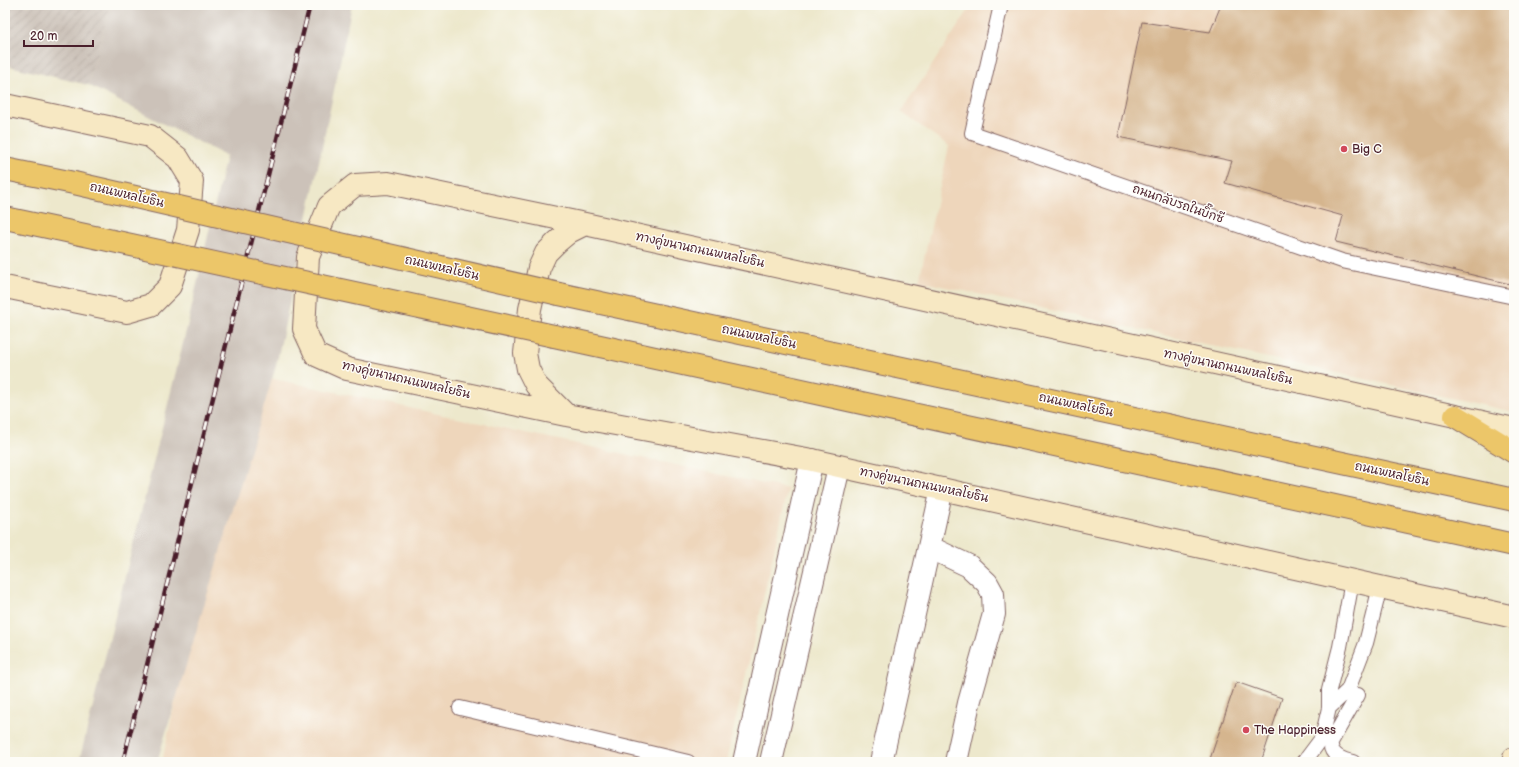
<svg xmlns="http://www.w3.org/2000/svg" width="1519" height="767" font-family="'Balsamiq Sans','Playpen Sans Thai',sans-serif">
	<defs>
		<pattern id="industrial-furrows" width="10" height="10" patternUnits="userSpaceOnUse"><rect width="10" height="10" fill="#ccc2b9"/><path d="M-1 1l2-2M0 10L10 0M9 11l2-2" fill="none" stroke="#b1a69f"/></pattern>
	</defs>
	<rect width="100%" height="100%" fill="#fdfcf7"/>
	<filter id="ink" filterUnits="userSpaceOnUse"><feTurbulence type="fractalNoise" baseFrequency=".025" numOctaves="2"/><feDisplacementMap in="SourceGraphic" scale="8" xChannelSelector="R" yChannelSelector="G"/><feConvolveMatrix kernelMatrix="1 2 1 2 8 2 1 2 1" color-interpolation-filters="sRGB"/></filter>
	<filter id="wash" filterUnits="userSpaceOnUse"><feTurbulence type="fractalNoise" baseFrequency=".012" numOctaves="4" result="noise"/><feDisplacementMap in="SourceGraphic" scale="16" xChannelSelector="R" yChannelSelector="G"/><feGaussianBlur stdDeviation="0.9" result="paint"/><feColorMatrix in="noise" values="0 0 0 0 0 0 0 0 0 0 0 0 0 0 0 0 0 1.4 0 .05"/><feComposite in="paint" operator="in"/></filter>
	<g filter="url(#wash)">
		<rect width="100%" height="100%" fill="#ede8cc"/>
		<path fill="#eed6bb" d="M972,5H1514V412L919,281L949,146L901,112Z
			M246,373L788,489L726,762H162Z"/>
		<path fill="url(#industrial-furrows)" d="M5,5H111L88,85L5,65Z"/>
		<path fill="#ccc2b9" d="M111,5H352L276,366L157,762H79L189,319L226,156L88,85Z"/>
		<g id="blocks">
			<path fill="#d5b58e" d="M1221,5H1514V285L1336,242L1343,216L1225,183L1232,161L1118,137L1142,22L1210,32Z
				M1236,682L1282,698L1261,762H1209Z"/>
		</g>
	</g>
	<g filter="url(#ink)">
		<use href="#blocks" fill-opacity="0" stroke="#836563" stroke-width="1"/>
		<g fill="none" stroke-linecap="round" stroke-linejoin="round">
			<g stroke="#836563" stroke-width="16">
				<path id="lane" d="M1001,5L972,133L1342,261L1514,297
					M460,708L688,762
					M1329,708L1348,690L1366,643L1380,587
					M1304,762L1322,738L1329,708V690L1340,647L1352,581
					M1353,762C1343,760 1329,755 1331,742L1358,695"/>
			</g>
			<g stroke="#836563" stroke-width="24">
				<path id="street" d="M929,547L969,566L987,583L993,594L994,614L969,703L956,762
					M744,762L812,460
					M771,762L839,467
					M881,762L942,489"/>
			</g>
			<g stroke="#836563" stroke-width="24">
				<path id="secondary" d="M5,105L150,136L178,158L192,181L188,230L170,286L151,305L127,312L5,287
					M566,415L536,385L528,369L525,353L530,309L539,268L546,253L557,242L569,232L585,224
					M1514,429L585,224L388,183L355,185L329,206L308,257L304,329L316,355L347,369L566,415L812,460L1514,617
					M1513,762L1514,758"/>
			</g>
			<g stroke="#836563" stroke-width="24">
				<path id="highway" d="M5,169L74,183
					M5,218L57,229
					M559,294L1514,500
					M554,336L1514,545
					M1455,416L1514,452"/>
			</g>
			<use href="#lane" stroke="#fff" stroke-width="14"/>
			<use href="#street" stroke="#fff" stroke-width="22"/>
			<use href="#secondary" stroke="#f7e8c3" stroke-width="22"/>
			<use href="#highway" stroke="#ecc669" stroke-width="22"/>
			<g stroke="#4a1f2b" stroke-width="4.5">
				<path id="rail" d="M123,762L310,5"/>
			</g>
			<use href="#rail" stroke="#fdfcf7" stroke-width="3" stroke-dasharray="9" stroke-linecap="butt"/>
			<g stroke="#836563" stroke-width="24" stroke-linecap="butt">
				<path id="highway-bridge" d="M74,183L559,294
					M57,229L554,336"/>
			</g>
			<use href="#highway-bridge" stroke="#ecc669" stroke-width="22"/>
		</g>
	</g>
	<g fill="#d1495b" stroke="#fdfcf7" stroke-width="1.5">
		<circle cx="1344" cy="149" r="4"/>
		<circle cx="1246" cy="730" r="4"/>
	</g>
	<g text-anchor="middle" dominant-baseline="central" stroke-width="3" stroke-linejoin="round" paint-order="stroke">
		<g font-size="12" fill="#4a1f2b" stroke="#fdfcf7" text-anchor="start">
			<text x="1352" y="149">Big C</text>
			<text x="1254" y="730">The Happiness</text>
		</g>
		<g font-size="12" fill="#4a1f2b" stroke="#fdfcf7">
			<text transform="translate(127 195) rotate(13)">ถนนพหลโยธิน</text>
			<text transform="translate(1178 204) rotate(19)">ถนนกลับรถในบิ๊กซี</text>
			<text transform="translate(700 250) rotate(12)">ทางคู่ขนานถนนพหลโยธิน</text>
			<text transform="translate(442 268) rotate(13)">ถนนพหลโยธิน</text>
			<text transform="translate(759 337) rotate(12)">ถนนพหลโยธิน</text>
			<text transform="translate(1228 367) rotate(12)">ทางคู่ขนานถนนพหลโยธิน</text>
			<text transform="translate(406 380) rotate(13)">ทางคู่ขนานถนนพหลโยธิน</text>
			<text transform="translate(1076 405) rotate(12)">ถนนพหลโยธิน</text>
			<text transform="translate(1392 474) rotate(12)">ถนนพหลโยธิน</text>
			<text transform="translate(924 485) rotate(12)">ทางคู่ขนานถนนพหลโยธิน</text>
		</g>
	</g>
	<rect width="1519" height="767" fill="none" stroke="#fdfcf7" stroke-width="20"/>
	<path d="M24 40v6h69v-6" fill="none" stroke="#4a1f2b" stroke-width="2"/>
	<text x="30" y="40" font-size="12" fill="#4a1f2b" stroke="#fdfcf7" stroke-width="3" paint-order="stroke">20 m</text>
</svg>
